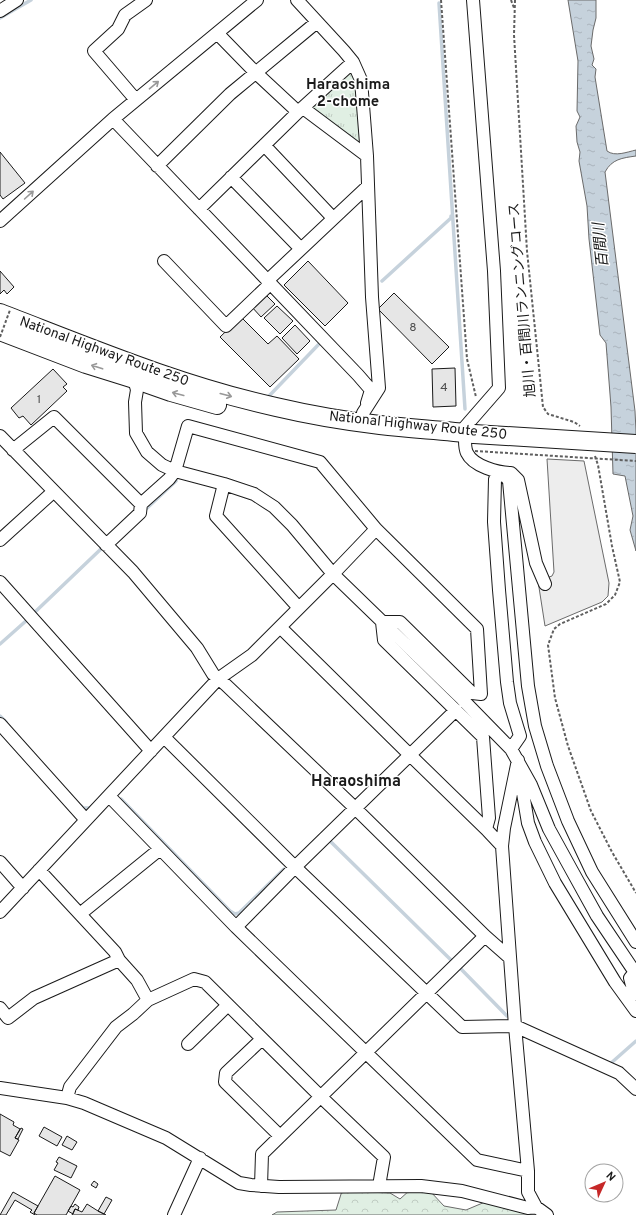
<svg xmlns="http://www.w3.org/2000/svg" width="636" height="1215" font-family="Overpass,'Noto Sans JP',sans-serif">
	<defs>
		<pattern id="forest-crowns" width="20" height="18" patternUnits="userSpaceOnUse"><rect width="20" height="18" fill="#e0efe3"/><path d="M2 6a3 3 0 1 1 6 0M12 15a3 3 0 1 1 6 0" fill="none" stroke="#c0ccc2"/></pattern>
		<pattern id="park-tufts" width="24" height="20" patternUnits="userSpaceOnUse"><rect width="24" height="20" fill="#e0efe3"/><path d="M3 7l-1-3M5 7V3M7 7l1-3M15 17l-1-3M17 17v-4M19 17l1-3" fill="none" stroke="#c0ccc2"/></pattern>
		<pattern id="water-ripples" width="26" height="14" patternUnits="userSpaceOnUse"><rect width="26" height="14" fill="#c6d2dc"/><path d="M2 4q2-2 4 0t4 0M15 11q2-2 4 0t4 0" fill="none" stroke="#aab4bc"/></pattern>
	</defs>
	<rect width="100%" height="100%" fill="#fff"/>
	<path fill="url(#forest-crowns)" stroke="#6a6a6a" d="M410,1190L430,1191L444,1206L466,1210L485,1202L535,1215H272L277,1212L336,1210L342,1191L390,1193L400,1199Z"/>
	<path fill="url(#park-tufts)" stroke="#6a6a6a" d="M351,68L356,80L361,142L356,144L313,111L312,105Z"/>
	<path fill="#ededed" stroke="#6a6a6a" d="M547,459L584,461L609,583L608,596L602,602L545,626L538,581L552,576L554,572Z"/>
	<path fill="url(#water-ripples)" stroke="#6a6a6a" d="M568,0H596V18L593,30L591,46L594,59L592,65L596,69L595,77L607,151C615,157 627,152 636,150V156C622,158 612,159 605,172L635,411L636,431V551L630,530L633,516L625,476L613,474L611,407L606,343L600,335L589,239L587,206L579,161L580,152L577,142L576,126L580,117L577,111L578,61Z"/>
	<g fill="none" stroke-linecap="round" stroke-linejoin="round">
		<path stroke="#c6d2dc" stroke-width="3.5" d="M439,3L465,409
			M0,18L31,0
			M382,281L451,218V216
			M269,396L320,343
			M146,509L176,481
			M34,613L103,547
			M0,644L27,620
			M0,716L6,722
			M121,799L230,911L235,914L239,913L284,869
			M81,806L83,808H90L93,805
			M330,841L452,961
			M460,968L507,1016
			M607,1063L610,1064L636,1041"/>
	</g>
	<path fill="#e6e6e6" stroke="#1a1a1a" d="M0,152L25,183L3,199L0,195Z
		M308,261L348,303L325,326L284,285Z
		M0,271L14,287L7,294L4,290L0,294Z
		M264,293L275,304L261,317L251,306Z
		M394,293L449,347L432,364L378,309Z
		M277,306L293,321L280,334L264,318Z
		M241,317L268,344L277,336L299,359L270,387L220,337Z
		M295,325L310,341L297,354L282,338Z
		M455,368L456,406L433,407L432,369Z
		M53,369L67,384L63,387L67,391L31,425L23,416L19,418L11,408Z
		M0,1114L14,1122L13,1125L20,1129L15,1138L19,1140L10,1156L0,1151Z
		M44,1127L62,1137L57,1146L39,1136Z
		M21,1128L23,1129L18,1139L15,1138Z
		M67,1136L77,1142L72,1150L62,1145Z
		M59,1157L77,1166L71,1178L54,1170L58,1163L56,1162Z
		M55,1176L80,1190L66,1215H37L34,1213Z
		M94,1181L98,1184L96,1188L91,1185Z
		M13,1192L38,1206L34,1213L35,1215L30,1212L32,1210L15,1200L6,1215H0Z
		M106,1197L112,1200L104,1214L98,1211Z
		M75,1204L79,1207L78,1210L75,1209L73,1214L68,1211L71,1206L73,1207Z
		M87,1204L98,1211L106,1215H72L75,1209L82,1212Z"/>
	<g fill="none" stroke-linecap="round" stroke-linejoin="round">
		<g stroke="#1a1a1a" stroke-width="14">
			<path id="minor" d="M297,0L344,51L353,62L361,80L367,156L372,297L379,388L363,413
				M0,11L17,0
				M217,33L256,73L298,112
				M136,100L94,51L118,29L125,15L146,0
				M303,108L367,156
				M113,119L358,375L371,390L367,403
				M264,145L333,218
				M157,166L230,94L317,22
				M231,177L301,249
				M199,209L298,112L353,62
				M0,221L113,119L257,0
				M164,261L226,326L270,284
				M267,281L368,186
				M134,379L137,390L135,402L136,433L147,452L162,465L175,471L224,484L254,494L274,507L292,525L333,574L462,699L511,749L531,785L549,829L571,869L597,916L636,974
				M465,433V427L499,388L494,271L473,0
				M0,436L133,572L197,648L213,674L226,685L356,809L485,936L510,958
				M465,440C465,444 465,449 467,453C473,466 498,473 511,473L518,480L536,563L545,584
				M13,450L54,417L141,504L169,479L175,471L188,426L320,462L376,529L477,629L481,694L472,693L400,622H382L384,640L483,737L489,818L486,829
				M503,473L509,481L528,686L535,726L547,766L568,821L592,872L636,942
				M503,473L495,479L494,522L499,590L507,682L510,703L520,736L511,749
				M224,484L216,516L299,608
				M0,540L53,492
				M106,545L140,513L141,504
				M0,582L151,751
				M280,627L410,755L486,829L502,846
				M0,724L86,820
				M164,737L295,867L462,1027L515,1026L619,1073L636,1089
				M518,760L504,828L502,846L515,1026L528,1171V1192L536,1207L547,1215
				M519,769L528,823L535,842L555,883L615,982L636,1011
				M109,796L236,927L477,1160L528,1171
				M0,862L23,888
				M39,870L115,952L119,960L137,980L148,1000
				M0,912L218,679L252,655L333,574L376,529
				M80,914L160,849
				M236,927L295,867L456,710
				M635,972L630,978L633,989L636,994
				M0,1008L8,1018L34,998L119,960
				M262,1039L226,1073L225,1082L280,1136
				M188,1044L228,1005
				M0,1088L67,1098L84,1103L166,1138L239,1183L251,1185L279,1187L421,1186L462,1191L528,1208L536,1207
				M67,1098L70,1087L116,1027L133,1014L148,1000L194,979L205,982L320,1096L384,1157L379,1186
				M261,1186L262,1154L485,936
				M174,1215L200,1158"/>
		</g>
		<g stroke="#1a1a1a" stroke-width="20">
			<path id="highway" d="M0,313C91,348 181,386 276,407C310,415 345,421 380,425C412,429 443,430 474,434
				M0,331L86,364L134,379L171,392L217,405"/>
		</g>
		<path stroke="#5f5f5f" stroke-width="2" stroke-dasharray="3 2" stroke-linecap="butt" d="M441,0L467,359L476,397
			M511,0L514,8
			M515,0L514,35L527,251L543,407L548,414L574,422L580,426
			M595,456L598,465L612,546L620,582L615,595L606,604L560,624L554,629L548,645L555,698L568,746L591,811L612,852L636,893"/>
		<use href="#minor" stroke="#fff" stroke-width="12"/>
		<use href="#highway" stroke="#fff" stroke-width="18"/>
		<g stroke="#1a1a1a" stroke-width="20" stroke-linecap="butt">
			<path id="highway-bridge" d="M474,434L636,444"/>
		</g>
		<path stroke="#5f5f5f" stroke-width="2" stroke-dasharray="3 2" stroke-linecap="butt" d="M0,337L10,310
			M475,451L636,461"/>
		<use href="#highway-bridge" stroke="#fff" stroke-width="18"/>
	</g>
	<defs><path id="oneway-shaft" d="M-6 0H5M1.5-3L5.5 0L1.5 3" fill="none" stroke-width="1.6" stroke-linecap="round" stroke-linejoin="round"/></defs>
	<g stroke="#989898">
		<use href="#oneway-shaft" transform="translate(154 85) rotate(-40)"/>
		<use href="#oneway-shaft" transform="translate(29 195) rotate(-42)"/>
		<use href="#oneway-shaft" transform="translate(97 367) rotate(-162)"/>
		<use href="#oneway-shaft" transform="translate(178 394) rotate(-165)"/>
		<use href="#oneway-shaft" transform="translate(226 395) rotate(15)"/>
	</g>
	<g text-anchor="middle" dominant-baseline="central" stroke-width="3" stroke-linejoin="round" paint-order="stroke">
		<g font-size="12" fill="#4d4d4d">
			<text x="413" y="328">8</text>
			<text x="444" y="388">4</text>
			<text x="39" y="400">1</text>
		</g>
		<g font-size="14" fill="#1a1a1a" stroke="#fff">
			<text transform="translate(523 300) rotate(-95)">旭川・百間川ランニングコース</text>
			<text transform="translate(104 352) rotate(20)">National Highway Route 250</text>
			<text transform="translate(418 426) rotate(6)">National Highway Route 250</text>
		</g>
		<g font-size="15" font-weight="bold" fill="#1a1a1a" stroke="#fff">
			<text x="348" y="85">Haraoshima<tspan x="348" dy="17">2-chome</tspan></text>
		</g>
		<g font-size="15" font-style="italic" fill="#1a1a1a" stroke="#fff">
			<text transform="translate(602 245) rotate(-96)">百間川</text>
		</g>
		<g font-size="16" font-weight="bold" fill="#1a1a1a" stroke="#fff">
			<text x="356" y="782">Haraoshima</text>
		</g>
	</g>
	<g transform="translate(604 1183) rotate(46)"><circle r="19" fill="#ffffff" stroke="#a3a3a3"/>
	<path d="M0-3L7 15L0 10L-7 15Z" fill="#c62828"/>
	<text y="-6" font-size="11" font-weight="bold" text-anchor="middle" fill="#1a1a1a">N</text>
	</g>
</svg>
